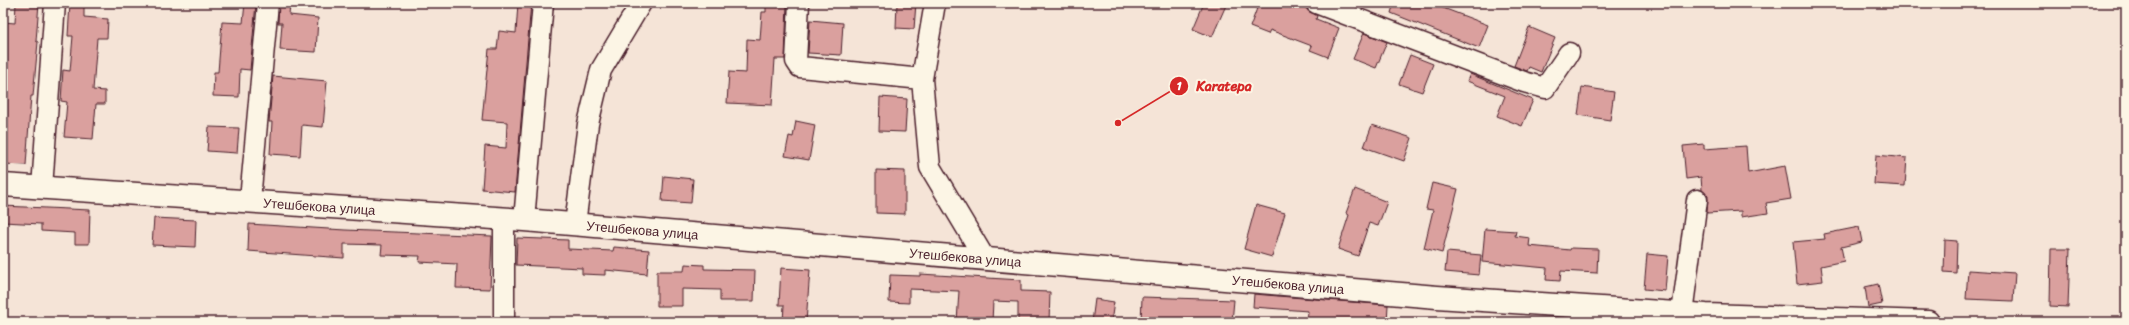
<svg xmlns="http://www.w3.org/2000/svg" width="2129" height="325" font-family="Sriracha,sans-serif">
	<rect width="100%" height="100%" fill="#f5e4d7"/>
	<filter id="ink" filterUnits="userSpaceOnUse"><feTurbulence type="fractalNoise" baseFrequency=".025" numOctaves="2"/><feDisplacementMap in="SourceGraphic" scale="8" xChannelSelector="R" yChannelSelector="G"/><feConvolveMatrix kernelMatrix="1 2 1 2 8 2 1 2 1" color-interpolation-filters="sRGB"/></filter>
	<g filter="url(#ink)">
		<path fill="#daa09e" stroke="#4a1f2b" d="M16,3H39L36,41L38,42L33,96H31L26,165L3,164V22L15,23Z
			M70,3H84V17L108,19L107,38H97L93,90L105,91V104H96L93,139L64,137L67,102L61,101L63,70L70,71L73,36H68Z
			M245,3H256L250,70L240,69L239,97L213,96L214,72H218L222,22L243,23Z
			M279,3H290L289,15L318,18L316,52L280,50L282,23H278Z
			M518,3H531L515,192L482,189L485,146L506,148L507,122L482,120L489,49H497L499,31L516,33Z
			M766,3H787L785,59H775L772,105L727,103L729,72L746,73L747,39L760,40L762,12H766Z
			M897,3H916L914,29L896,28Z
			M1204,3H1227L1212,37L1193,29Z
			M1259,3H1279L1291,8L1293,3L1306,8L1317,16L1316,19L1339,28L1328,57L1310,50L1312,46L1270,30L1268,34L1250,27Z
			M1394,3H1430L1488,25L1479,48L1391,13Z
			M810,20L843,23L841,55L808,53Z
			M1529,27L1555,38L1541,72L1529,67L1527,71L1514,66Z
			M1364,33L1387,42L1376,68L1353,59Z
			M1410,55L1433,64L1422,92L1399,84Z
			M1470,74L1533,100L1522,126L1497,116L1505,96L1467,81Z
			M273,76L327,81L323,127L302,125L300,156L270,154L272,122H269Z
			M1582,87L1614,92L1610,120L1578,115Z
			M880,97L907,99L905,132L879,131Z
			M796,121L815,125L809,160L785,156L789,136L793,137Z
			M1372,125L1412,138L1404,161L1364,147Z
			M209,127L239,128L237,153L207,151Z
			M1704,144V149L1746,146L1748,173L1785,166L1791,199L1766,203L1768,213L1741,217V211L1707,213L1708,196L1702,190L1701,177L1686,179L1683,146Z
			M1876,155L1907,158L1905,186L1874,184Z
			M876,170L905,171V214L876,213Z
			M664,176L693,179L691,203L662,201Z
			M1432,183L1458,189L1442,253L1424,248L1433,210L1426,209Z
			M1355,189L1387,202L1378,226L1369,223L1358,256L1338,249L1349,215L1346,213Z
			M1256,205L1285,213L1272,257L1244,249Z
			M3,206L90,210L89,244H75V233L41,231V224L3,222Z
			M154,218L196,220L195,247L152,245Z
			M249,224L345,230L492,236L490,289L456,288L457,264L419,262L420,256L381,255L382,245L344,244V258L248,251Z
			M1859,227L1862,242L1841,247L1844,261L1821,266L1823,281L1797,284L1793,242L1825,239L1824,234Z
			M1485,229L1516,231L1515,236L1530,238L1529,246L1570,250L1571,248L1598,249L1597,273L1561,271L1560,281L1546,280L1547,268L1482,262Z
			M517,238L568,240V249L613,251L614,247L649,250L647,274L605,270V275L582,274V268L516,265Z
			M1945,240L1957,241L1956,273L1944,272Z
			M2051,249H2070L2068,307L2050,306Z
			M1447,252L1481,255L1479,275L1445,272Z
			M1647,254L1668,256L1665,291L1644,289Z
			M685,264L704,265V269L755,270L754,301H720V290L682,289V306H657V271H684Z
			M781,268L810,270L806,322H783L784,305H779Z
			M1968,270L2015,273L2013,301L1966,299Z
			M920,274L1021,280V291L1050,292L1049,322H1018V302L993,301L992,322H957L959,291L909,289V303L889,302L890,275L920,276Z
			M1878,284L1882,304L1868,307L1865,287Z
			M1254,294L1388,305L1387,322H1307L1308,311L1253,307Z
			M1142,297L1234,300L1232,322H1141Z
			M1095,299L1114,302L1111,322H1092Z"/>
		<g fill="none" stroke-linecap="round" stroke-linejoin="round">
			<g stroke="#4a1f2b" stroke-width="23">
				<path id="minor" d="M799,3L796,61L800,67L922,79
					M935,3L922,79L930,167L985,259
					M1316,3L1524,82L1545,88L1569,53
					M42,188L55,3
					M250,200L268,3
					M524,220L543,3
					M575,224L588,124L601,70L641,3
					M1682,313L1697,200
					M504,322V219"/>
			</g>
			<g stroke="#4a1f2b" stroke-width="25">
				<g id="major">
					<path id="s1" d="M3,185L524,220L1437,297L1706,315L1928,322"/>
				</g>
			</g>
			<use href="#minor" stroke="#fcf5e5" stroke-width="20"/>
			<use href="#major" stroke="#fcf5e5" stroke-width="22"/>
		</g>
	</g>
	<g text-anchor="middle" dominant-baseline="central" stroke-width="4" stroke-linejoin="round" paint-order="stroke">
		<g font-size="13" fill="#4a1f2b" stroke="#fcf5e5">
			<text stroke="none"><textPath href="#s1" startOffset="317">Утешбекова улица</textPath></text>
			<text stroke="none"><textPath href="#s1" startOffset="641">Утешбекова улица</textPath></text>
			<text stroke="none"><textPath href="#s1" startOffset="965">Утешбекова улица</textPath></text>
			<text stroke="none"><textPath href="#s1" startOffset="1289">Утешбекова улица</textPath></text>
		</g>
	</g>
	<path fill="none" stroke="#d62828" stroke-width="1.5" d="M1118 123L1179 86"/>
	<g fill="#d62828" stroke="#fcf5e5" stroke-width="1.5">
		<circle cx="1118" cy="123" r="4"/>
		<circle cx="1179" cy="86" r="10"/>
	</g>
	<g font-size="12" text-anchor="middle" font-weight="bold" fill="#fff">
		<text x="1179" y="90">1</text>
	</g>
	<g font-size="14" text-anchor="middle" font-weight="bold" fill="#d62828" stroke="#fcf5e5" stroke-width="4" stroke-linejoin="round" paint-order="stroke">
		<text x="1224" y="91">Karatepa</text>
	</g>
	<rect width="2129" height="325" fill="none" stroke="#fcf5e5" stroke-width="16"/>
	<rect x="8" y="8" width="2113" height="309" fill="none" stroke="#4a1f2b" stroke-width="1.5" filter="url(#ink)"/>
</svg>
